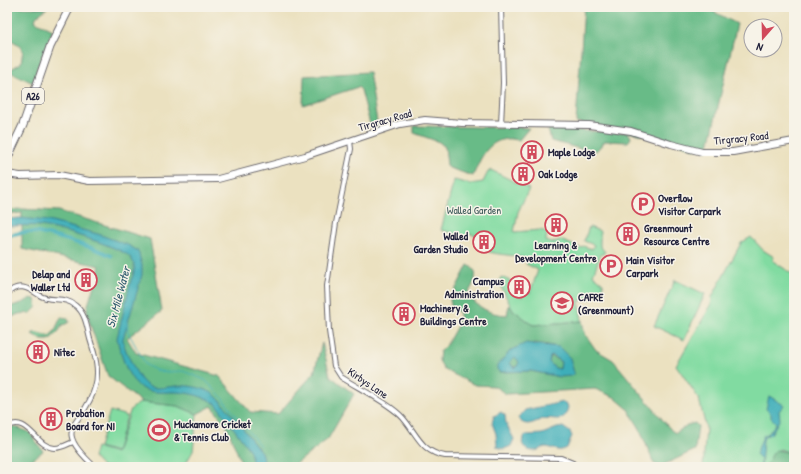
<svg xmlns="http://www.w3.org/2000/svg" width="801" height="474" font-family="'Patrick Hand',sans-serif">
	<rect width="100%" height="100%" fill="#f7f3e8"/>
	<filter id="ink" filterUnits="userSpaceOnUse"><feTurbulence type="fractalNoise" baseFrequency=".025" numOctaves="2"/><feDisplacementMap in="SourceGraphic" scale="8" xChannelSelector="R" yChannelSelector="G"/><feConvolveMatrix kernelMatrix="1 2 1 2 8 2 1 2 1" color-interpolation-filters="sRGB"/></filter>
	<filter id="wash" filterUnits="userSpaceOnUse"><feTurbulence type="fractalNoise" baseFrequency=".012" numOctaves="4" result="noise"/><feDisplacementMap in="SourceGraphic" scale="16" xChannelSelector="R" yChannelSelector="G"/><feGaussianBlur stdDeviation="0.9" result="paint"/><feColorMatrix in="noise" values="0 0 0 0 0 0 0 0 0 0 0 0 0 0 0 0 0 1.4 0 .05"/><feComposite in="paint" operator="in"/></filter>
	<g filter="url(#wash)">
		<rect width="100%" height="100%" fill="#ebe1c0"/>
		<path fill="#81dba1" stroke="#527e6e" d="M491,170L529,189L518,212L514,232L540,230L547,232L546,241L552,243L560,240L581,248L583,246L592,249L594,245L584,241L589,227L600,231V246L605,252L600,256L593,275L603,283L604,295L591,296V299L579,301L582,321L533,325L512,309L499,282L501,277L511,281L509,285L512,291L522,297L524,291L530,293L538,270L526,264L528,260C512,252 493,258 478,246L479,244L491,247L492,241L468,233L467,237L441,230L454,180L470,184L483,182L488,172Z
			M751,237L763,250L774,257L773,261L794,275V448L788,452L780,449L772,455L770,462L764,467H703L706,428L699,399L676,365L711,305L712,297L741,243Z
			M675,280L705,294L684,340L654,326Z
			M141,402L178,406L197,414L193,451L186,463L177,467H102L93,457L96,447L116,453L131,409Z
			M110,411L127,416L116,452L99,447Z"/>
		<path fill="#68bb87" stroke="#456e61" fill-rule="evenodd" d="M7,7L47,8L36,17L35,21L53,30L38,66L33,83L8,71L21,63L23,50L18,44L7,38Z
			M584,7H705L737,24L708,150L694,149L664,139L576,122Z
			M369,72L378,128H371L361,90L358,87L303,105L304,76Z
			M414,126L529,128L519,140C515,140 509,138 506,139C486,142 480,160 473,176L449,168L447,165L445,147L439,142L414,133Z
			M548,129L627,133L630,135L631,138L628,142L605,141L597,150L593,152L551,141Z
			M22,209L59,211L150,239L162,311L127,338L136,353L219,376L250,412L278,414L314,373L322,343L330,376L354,394L328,439L292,467H243L227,427L212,406L197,414L178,406L141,402L108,376L87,315V308L100,266L22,249V212L21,213L7,214V210Z
			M468,265C482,272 473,285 467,295C480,308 488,314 507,315L509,305L512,309L533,325L582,321L585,334L596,350L613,360L672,431L676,433L687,425L695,423L698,426L695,450L661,466L654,464L639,427L627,408L614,397L595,389L506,394L494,386L475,385L443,369L439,360L440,351L447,344L458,324L460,312L452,309L450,300ZM535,343C560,346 565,348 574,373L560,377L531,371L499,372C500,354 521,350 535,343Z
			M30,298L35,299L37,307L30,314C20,312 13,315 7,322V309C15,303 23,305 30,298Z
			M61,317L68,318L69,322L62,326L58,332L49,340H42L32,334L35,332L49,336L54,332Z
			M551,356L561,362L560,369L555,368L549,362Z
			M510 362a5 5 0 1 1 10 0a5 5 0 1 1-10 0Z
			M13,426L29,432L43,451C36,458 28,460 22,467H7V432Z
			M794,448V467H764C772,460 769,456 776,450L788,452Z"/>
		<path fill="#3eaeb9" stroke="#30687a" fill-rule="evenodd" d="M20,218L48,221L98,234L128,245L138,251L142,265V275L123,339C124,349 130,359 134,368C147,392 152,389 176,386C188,385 202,387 212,393C221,398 253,442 261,452L264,461L262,467H250L252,461L250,451L216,404C204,396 187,392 172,392C149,393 138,392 127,370C123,360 119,349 117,338L131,280C135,272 136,264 130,257C121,247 56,228 41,226C30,225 18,226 7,226V219Z
			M526,343L559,347L570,358L574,373L571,376L560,377L531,371L499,372L497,369V366L511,350ZM552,355L561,362L560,369L555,368L549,362L550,357ZM515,357L519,362L516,368L512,366L510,362Z
			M769,396L784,405L779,411L780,419L771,434L765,436L763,440L761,467V459L756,454L763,436L769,433L776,423L771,418V414L766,409Z
			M563,402L567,404L568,407C564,426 555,416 543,419C534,422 525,429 518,418L525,410Z
			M501,412L505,415L506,424L514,439L511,446L504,449L497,447L496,434L492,423L494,416Z
			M563,427L570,432L572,436L567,448C558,453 555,448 546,447C542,447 539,451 534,451C524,451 518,442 526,435L542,434L557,428Z"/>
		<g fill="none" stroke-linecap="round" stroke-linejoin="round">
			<path stroke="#3eaeb9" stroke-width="1" d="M127,323L128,332L146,365L155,370L165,372L183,371L205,380L219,394L260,446"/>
			<path stroke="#3eaeb9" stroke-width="3.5" d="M7,236C14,234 21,232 28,232C45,232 96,248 111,256"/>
		</g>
	</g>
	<g filter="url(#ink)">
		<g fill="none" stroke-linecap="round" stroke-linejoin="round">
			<g stroke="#68656a" stroke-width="6">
				<path id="street" d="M501,124L503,83L501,7
					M350,141L351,149L336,223L327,286L329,331L334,366L341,377C358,388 391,404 403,418C417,434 422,453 445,456L561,458L573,463L577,467
					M7,294C18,282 28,288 39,295C50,303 64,295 76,306C86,314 87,328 90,339C95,355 100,371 95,387C84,428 48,424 95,467
					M7,427C28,414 36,448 55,448C62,448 68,444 73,442"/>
			</g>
			<g stroke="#68656a" stroke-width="8">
				<path id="secondary" d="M7,174L20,176L59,175L89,181L218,179L305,156L400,124L425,120L462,123L589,125L631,131L671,144L702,152H733L794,141"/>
			</g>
			<g stroke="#68656a" stroke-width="9">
				<path id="highway" d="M7,159L23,125L50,47L70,7"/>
			</g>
			<use href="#street" stroke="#fff" stroke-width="4"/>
			<use href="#secondary" stroke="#fff" stroke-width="6"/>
			<use href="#highway" stroke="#fff" stroke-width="7"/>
		</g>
	</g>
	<defs>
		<g id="building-ring" transform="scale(1.15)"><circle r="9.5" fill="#f7f3e8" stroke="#d1495b" stroke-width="1.5"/><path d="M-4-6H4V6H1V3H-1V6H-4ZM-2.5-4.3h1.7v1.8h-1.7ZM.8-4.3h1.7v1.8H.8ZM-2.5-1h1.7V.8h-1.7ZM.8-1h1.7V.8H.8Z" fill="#d1495b"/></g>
		<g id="parking-ring" transform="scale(1.15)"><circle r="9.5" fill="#f7f3e8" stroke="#d1495b" stroke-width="1.5"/><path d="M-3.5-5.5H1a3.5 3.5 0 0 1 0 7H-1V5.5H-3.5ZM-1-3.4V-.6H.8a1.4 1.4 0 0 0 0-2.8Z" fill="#d1495b"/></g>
		<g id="university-ring" transform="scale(1.15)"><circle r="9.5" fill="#f7f3e8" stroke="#d1495b" stroke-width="1.5"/><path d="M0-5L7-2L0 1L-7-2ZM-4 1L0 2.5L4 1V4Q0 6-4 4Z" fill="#d1495b"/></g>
		<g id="stadium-ring" transform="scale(1.15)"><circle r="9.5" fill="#f7f3e8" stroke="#d1495b" stroke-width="1.5"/><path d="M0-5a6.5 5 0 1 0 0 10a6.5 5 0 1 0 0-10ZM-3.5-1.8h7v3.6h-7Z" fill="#d1495b"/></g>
	</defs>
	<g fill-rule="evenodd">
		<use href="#building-ring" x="532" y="152"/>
		<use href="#building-ring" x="523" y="174"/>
		<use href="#parking-ring" x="643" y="204"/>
		<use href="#building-ring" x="556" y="225"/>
		<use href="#building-ring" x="628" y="234"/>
		<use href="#building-ring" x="484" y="242"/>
		<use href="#parking-ring" x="611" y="266"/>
		<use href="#building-ring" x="86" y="280"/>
		<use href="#building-ring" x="519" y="287"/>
		<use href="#university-ring" x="562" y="303"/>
		<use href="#building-ring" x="404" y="314"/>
		<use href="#building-ring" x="38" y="352"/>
		<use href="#building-ring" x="51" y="419"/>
		<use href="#stadium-ring" x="159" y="430"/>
	</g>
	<g text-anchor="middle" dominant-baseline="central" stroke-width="3" stroke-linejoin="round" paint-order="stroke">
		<rect fill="#f7f3e8" stroke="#62616f" stroke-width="1" x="22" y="88" width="22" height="16" rx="3"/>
		<g font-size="10" font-weight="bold" fill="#22223b">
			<text x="33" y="96">A26</text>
		</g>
		<g font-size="11" fill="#22223b" stroke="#f7f3e8">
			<text transform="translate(385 120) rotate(-16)">Tirgracy Road</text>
			<text transform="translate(741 138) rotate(-6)">Tirgracy Road</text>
			<text transform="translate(368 383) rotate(34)">Kirbys Lane</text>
		</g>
		<g font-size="11" font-weight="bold" fill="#22223b" stroke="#f7f3e8" text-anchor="start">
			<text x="548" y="152">Maple Lodge</text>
			<text x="538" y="174">Oak Lodge</text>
			<text x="658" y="198">Overflow<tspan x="658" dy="13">Visitor Carpark</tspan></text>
			<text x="644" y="228">Greenmount<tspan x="644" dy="13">Resource Centre</tspan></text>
			<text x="468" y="236" text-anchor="end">Walled<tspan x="468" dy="13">Garden Studio</tspan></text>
			<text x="556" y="245" text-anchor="middle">Learning &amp;<tspan x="556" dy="13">Development Centre</tspan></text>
			<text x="626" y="260">Main Visitor<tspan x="626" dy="13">Carpark</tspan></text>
			<text x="70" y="274" text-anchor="end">Delap and<tspan x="70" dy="13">Waller Ltd</tspan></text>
			<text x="504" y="281" text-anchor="end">Campus<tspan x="504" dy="13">Administration</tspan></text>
			<text x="578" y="297">CAFRE<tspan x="578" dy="13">(Greenmount)</tspan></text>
			<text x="420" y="308">Machinery &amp;<tspan x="420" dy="13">Buildings Centre</tspan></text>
			<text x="54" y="352">Nitec</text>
			<text x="66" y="413">Probation<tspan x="66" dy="13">Board for NI</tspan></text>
			<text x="174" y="424">Muckamore Cricket<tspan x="174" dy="13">&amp; Tennis Club</tspan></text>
		</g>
		<g font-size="11" fill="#3e5a5a" stroke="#f7f3e8">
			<text x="474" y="210">Walled Garden</text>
		</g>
		<g font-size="12" font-style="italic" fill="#2d5a6d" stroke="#f7f3e8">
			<text transform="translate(118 297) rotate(-75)">Six Mile Water</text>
		</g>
	</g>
	<rect width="801" height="474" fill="none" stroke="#f7f3e8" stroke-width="24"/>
	<g transform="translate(763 38) rotate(200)"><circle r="19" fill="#f7f3e8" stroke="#a29fa3"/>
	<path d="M0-3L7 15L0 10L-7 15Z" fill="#d1495b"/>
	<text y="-6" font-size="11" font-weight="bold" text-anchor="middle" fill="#22223b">N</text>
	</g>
</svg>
